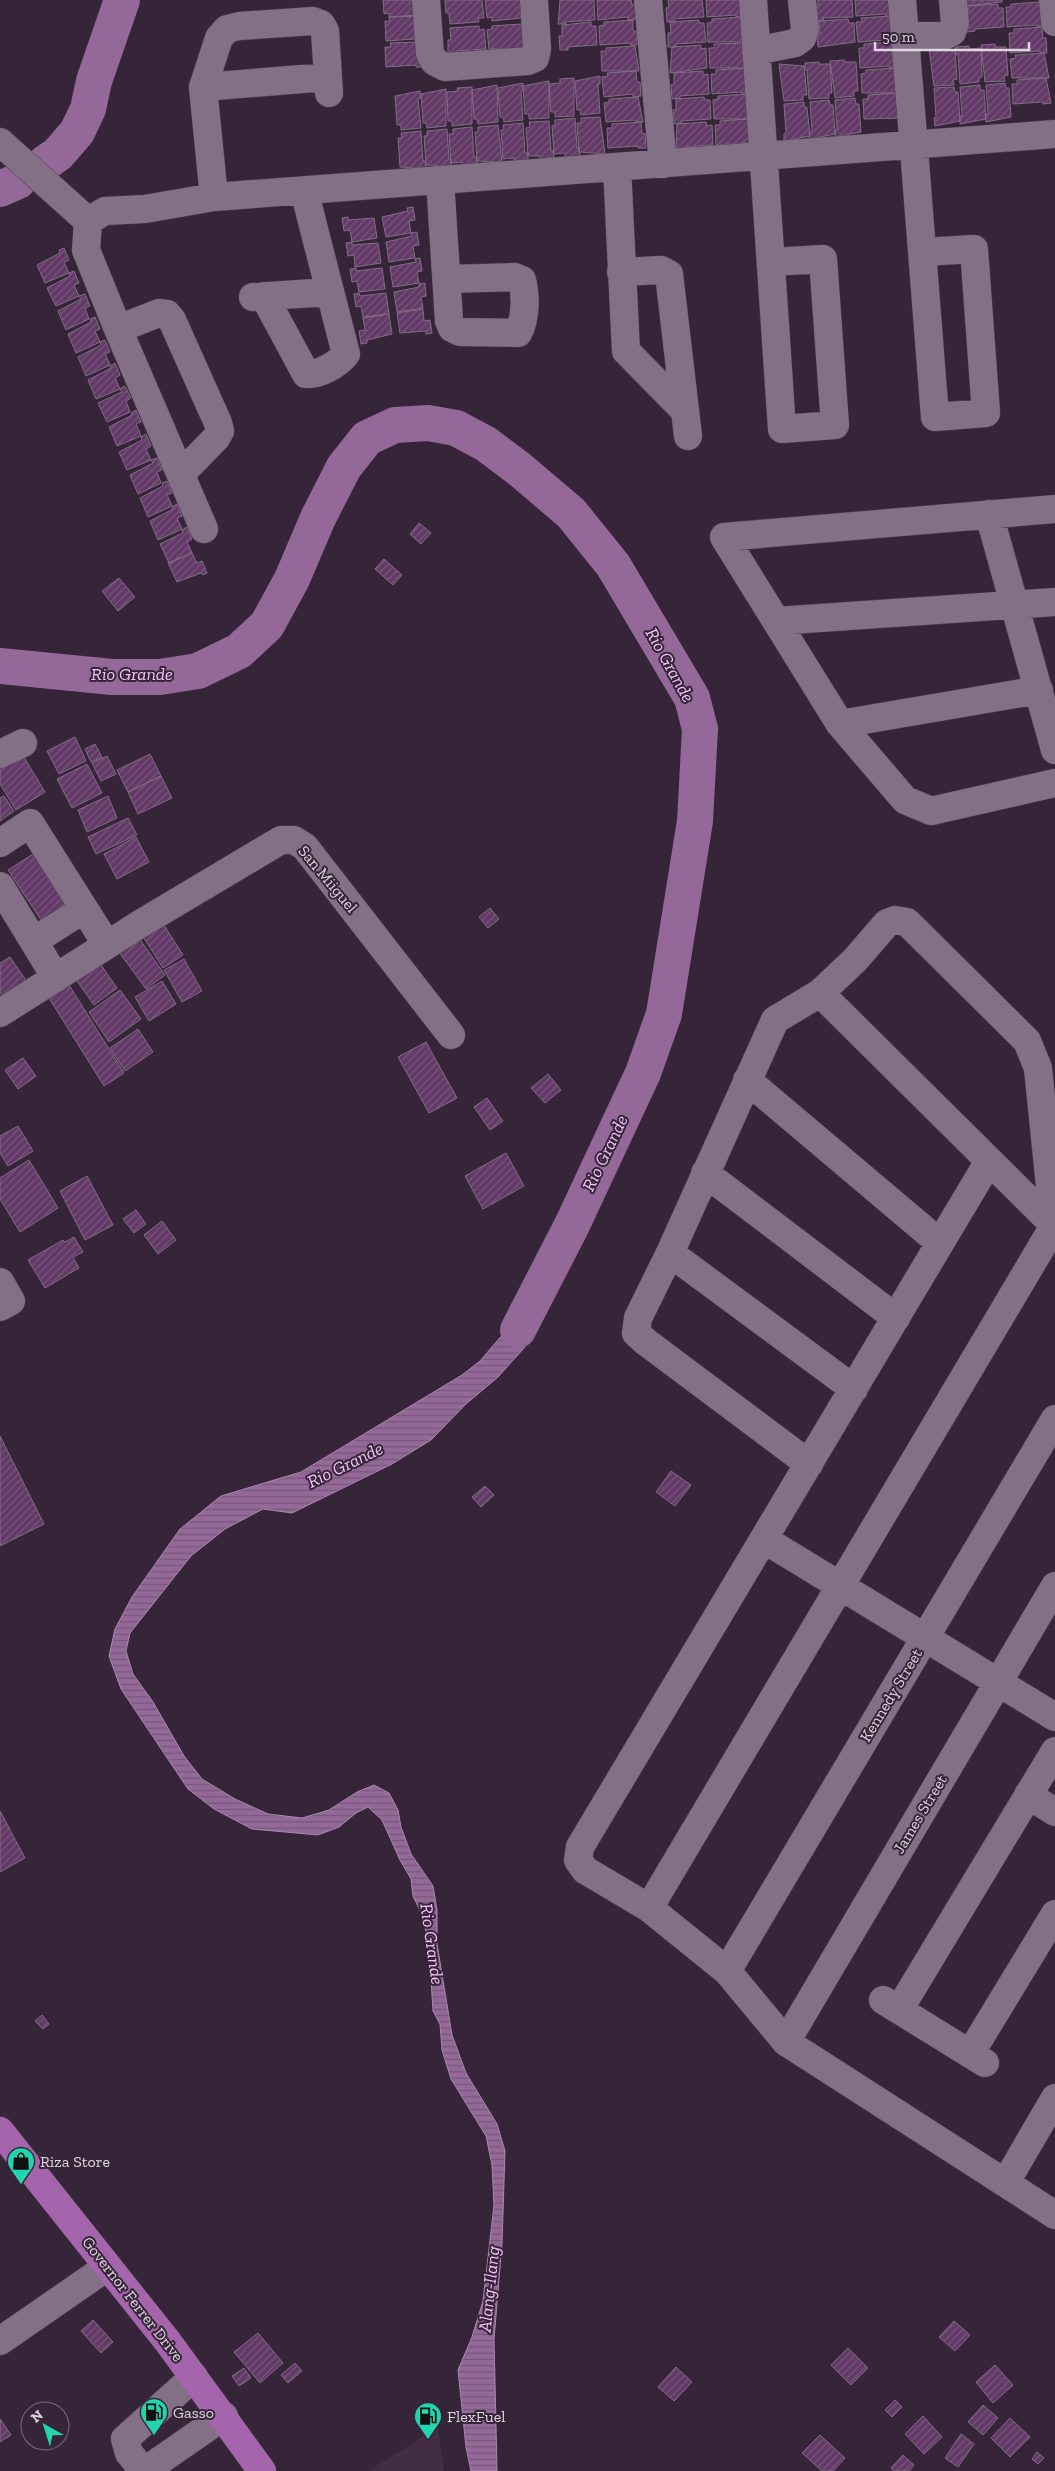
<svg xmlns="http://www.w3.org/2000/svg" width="1055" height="2471" font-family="'Zilla Slab',serif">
	<defs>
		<pattern id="water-rules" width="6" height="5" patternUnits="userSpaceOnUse" patternTransform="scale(1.25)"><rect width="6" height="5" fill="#946899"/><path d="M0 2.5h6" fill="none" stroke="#745877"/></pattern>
		<pattern id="building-hatch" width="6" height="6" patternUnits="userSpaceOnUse" patternTransform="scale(1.25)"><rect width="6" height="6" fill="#623967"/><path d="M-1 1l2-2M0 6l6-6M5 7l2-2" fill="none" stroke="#78557c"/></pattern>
	</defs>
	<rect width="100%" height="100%" fill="#362538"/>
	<path fill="#422d45" d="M438,2427L444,2471H369Z"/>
	<path fill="url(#water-rules)" stroke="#ab89af" d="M530,1280L553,1295L524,1348L498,1377L466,1404L431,1440L392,1464L292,1513L263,1509L225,1529L191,1556L130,1633L126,1651L133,1674L153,1702L184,1756L202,1779L235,1799L268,1814L302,1818L329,1810L357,1792L374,1785L389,1793L398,1810L401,1827L411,1854L433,1886L437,1910V1944L452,2035L466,2073L497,2124L505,2151L502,2243L494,2339L497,2471H471L466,2447L458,2370L472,2337L483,2301L494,2205L492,2165L486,2136L451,2079L442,2050L440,2024L433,2011L429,1947L423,1917L413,1896L411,1879L400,1860L382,1820L368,1807L356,1813L339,1827L318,1835L252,1829L214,1809L188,1789L121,1689L109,1656L115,1629L132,1597L180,1529L221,1496L301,1472L462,1375L480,1361L510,1326Z"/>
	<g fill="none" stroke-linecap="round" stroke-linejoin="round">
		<path stroke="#946899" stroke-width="36" d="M45,163L58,154L77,132L88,109L94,81L122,0
			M0,189L18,181
			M0,666L112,677H160L198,671L239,651L267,625L292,579L318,518L344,467L367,438L395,425L428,423L456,428L486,444L518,468L571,513L613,565L692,698L700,729L695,821L664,1014L643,1073L572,1225L518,1330"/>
	</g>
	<path fill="url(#building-hatch)" stroke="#816e83" d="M383,0H420L418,15L389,17V13L384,14Z
		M445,0H482L484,18H478L479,22L450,24L449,13H446Z
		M485,0H523V7H520L521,18L492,21V17L487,18Z
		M560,0H594L595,20L565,22L566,24H558Z
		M597,0H631L632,5H635L636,19L628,20V17L598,20Z
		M668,0H702L704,17L674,19V21L667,22L666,8L669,7Z
		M706,0H740L744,16L736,17V15L707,17Z
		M818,0H852L853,17L823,18L824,21H816L815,7H818Z
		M855,0H889L893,16L886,17L885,14L856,16Z
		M965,0H1002V2L965,6Z
		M1040,2L1044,27H1037V25L1007,27L1006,7H1011V4Z
		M998,4V8H1003L1004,27L975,29V31L967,32L969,6Z
		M418,16L423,41H415V39L386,41L385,21H390L389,17Z
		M890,16L895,42H888V40L858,42L856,22H862L861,18Z
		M741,17L746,42H708L707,23L712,22V19Z
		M848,19L849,23H854L855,42L818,47L817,33H820L819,21Z
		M633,20V31H637V45H630V43L600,45L599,26L604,25V22Z
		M699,20V23H704L706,42L676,44V47H668V33H671L670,22Z
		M591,22V26H596L597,45L568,47V50H560L559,36H562V25Z
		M521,24L526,49H489L487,30L492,29V26Z
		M479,26V30L484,29L486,49L456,51V54H448V40H451L450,28Z
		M1042,27L1043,38H1046L1047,53H1040V51L1010,53L1009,33H1014V29Z
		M419,42L424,67H416V65L386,67L385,47H391L390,43Z
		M893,42L898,68H890V66L860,68L859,48H864V44Z
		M743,43L748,68H710L709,48H714V44Z
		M995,44V47H1006L1008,75L1004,76L1005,81L985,82L981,45Z
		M701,45V49L706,48L707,68L670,73L672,47Z
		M635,46L639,71H602L601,51H606V48Z
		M969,46V49L981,48L982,77L979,78V82L960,84L958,54L956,55L955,47Z
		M943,48L944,51L955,50L957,79L953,80L954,85L934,86L929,49Z
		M1044,53L1049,78H1012L1010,59L1016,58L1015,55Z
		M844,60L845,62H856L858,91H854V96L835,98L830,61Z
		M819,62V64H830L832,93H829V98L809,99L807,70H805V63Z
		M779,64L804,66L807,95H803V100L784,101Z
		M745,68L749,93L742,94V92L712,94L711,74H716V70Z
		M895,68L899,93H862L861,74L866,73V70Z
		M636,71L637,82H640L641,96L633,97V94L604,97L602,77L608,76L607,73Z
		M703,71V75L708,74L709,94L680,96V98L672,99L671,85L674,84V73Z
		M600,76V84H598L600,113L581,115L580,110H577L575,81Z
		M574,78V116L555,117V112H551L549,84L560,83V79Z
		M1046,78L1051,103L1043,104V102L1013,104L1012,84H1017V80Z
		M549,81V118L529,119V114H525L523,86Z
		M523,83V90L521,91L523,120L504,122L503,117H500L498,88Z
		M1005,83L1006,88H1009L1011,117L986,122L985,114H988L986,85Z
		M497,85L498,122L478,124L477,119H474L472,90Z
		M980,85V90H984L986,119L960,124V116H962L960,87Z
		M472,87V124L452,126V121H448L447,92L458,91L457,88Z
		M954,87L955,92H958L960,121L935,126L934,118H936L934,88Z
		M446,89V126L427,128L426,123H423L421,94Z
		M420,91L421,98H418L421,128L401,130V125H397L395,96Z
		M896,93L901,118L864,119L863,99H868V95Z
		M747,94L751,119H714L713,100L718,99V96Z
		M638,97L643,122H636L635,120L606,122L604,103L609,102V99Z
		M704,97L705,100H710L711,119L681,121L682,123L674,124L673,110H676V99Z
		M855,98L856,104H859L861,132L835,137V130L837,129L835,100Z
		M829,100L830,105H833L835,134L810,139L809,132L812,131L810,102Z
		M804,102V107H807L810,136L784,141V134L786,133L784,104Z
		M600,117L605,154L579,152L577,123H581V118Z
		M575,118L577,148H579L580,156L565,157V153L554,154L552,126L555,125V120Z
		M748,119L753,144L746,145V143L716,145L715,125H720V121Z
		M549,121L551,151L553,150L554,157L540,159V156H528L526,128L530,127L529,122Z
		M641,122L642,134L645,133L646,148H638V146L608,148L607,128H612V124Z
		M706,122L707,126L712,125L713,145L683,147L684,149L676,150L677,124Z
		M523,123L525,153H528V160L514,161V158L503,159L501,130H504L503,125Z
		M498,125L502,162L477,161L475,132H478V127Z
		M472,127L474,157H477V164L463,166L462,162L451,163L449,134H453V129Z
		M447,129L449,159H451V166L426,165L424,136H427V131Z
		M421,131L423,161H425L426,168L400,167L398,138H402L401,133Z
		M413,207L415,220L409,221L411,233L386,237L382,217L408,211L407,208Z
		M348,217V220L374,218L377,238L352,242L350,230L344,231L342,218Z
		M417,232L419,245L413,246L415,258L389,262L386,242L412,236L411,233Z
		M352,242V245L378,243L381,263L355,267L354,255L348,256L346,243Z
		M64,248L69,260L64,262L69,273L45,283L37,265L60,253L59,250Z
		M420,258L422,271L417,272L419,283L393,287L390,267L416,262L415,259Z
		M356,268V271L382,268L385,289L359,292L357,281L352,282L350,269Z
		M74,271L79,283L74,285L79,296L56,306L47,288L70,276L69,273Z
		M425,283L426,296L421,297L423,308L397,312L394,292L419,287V284Z
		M359,293L360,296L386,293L389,314L363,317L361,306L356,307L354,294Z
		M85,294L90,306L85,308L89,319L66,330L58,311L81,299L79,296Z
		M423,309L424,321L430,320L432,333L426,334V331L400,333L397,313Z
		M389,314L392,334L367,340V343L361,344L359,331L365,330L363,318Z
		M95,317L100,329L95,331L100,342L76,353L68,334L91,322L90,319Z
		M105,340L110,352L105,354L110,365L86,376L78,357L101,345L100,342Z
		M115,363L120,375L115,378L120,389L96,399L88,380L111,368L110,366Z
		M125,386L131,398L126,401L130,412L107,422L98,403L122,392L120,389Z
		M136,410L141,422L136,424L141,436L117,446L109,427L132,415L131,413Z
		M146,434L151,446L146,449L151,460L127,470L119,452L142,440L141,437Z
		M157,458L162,470L157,472L161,483L138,494L130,475L153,463L151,460Z
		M167,481L172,493L167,495L172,506L148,517L140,498L163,486L162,483Z
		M177,504L182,516L177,518L182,529L158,540L150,521L173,509L172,507Z
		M419,523L431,533L421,544L410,534Z
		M187,527L192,539L187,542L192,553L169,563L160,544L183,533L182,530Z
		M192,553L197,563L202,561L207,573L203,575L201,573L177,582L168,563Z
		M384,559L402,575L393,585L375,569Z
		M119,578L135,597L118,611L102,591Z
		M75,737L86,761L59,774L47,751Z
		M95,744L102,757L91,762L85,749Z
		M22,754L45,792L16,810L0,784V768Z
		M150,754L161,776L128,792L117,770Z
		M107,756L116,774L101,781L92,763Z
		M87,764L102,793L72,808L57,779Z
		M161,776L172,798L138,814L128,792Z
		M4,796L14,811L0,821V798Z
		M108,796L117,818L87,832L78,810Z
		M128,818L137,835L96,854L88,837Z
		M136,837L149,862L117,879L104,854Z
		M36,852L71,905L43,923L8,870Z
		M490,908L499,919L488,928L479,917Z
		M162,922L183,955L163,968L142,935Z
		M139,938L165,975L146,989L119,952Z
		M10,957L29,985L5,1000L0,992V963Z
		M184,959L202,991L182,1002L164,970Z
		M99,962L117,988L94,1005L75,978Z
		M162,981L176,1004L149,1021L135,997Z
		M69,985L124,1073L104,1086L49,998Z
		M120,990L141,1019L109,1042L89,1012Z
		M138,1029L153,1052L125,1071L110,1048Z
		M426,1042L457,1098L429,1113L398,1057Z
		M23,1058L36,1076L18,1089L5,1070Z
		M548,1074L561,1090L545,1103L531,1088Z
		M487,1098L503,1121L490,1130L474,1107Z
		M18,1126L33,1151L8,1166L0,1153V1136Z
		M506,1153L524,1186L483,1209L465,1176Z
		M29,1160L58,1208L20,1232L0,1199V1178Z
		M87,1176L113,1225L85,1240L60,1191Z
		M136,1210L146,1224L134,1233L123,1219Z
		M162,1221L176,1240L158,1254L144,1235Z
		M74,1237L83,1252L73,1257L79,1268L45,1288L28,1260L63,1240L65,1242Z
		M0,1436L44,1524L0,1546Z
		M671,1471L691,1485L675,1506L656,1492Z
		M485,1486L494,1495L481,1507L472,1497Z
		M0,1811L25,1858L0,1872Z
		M42,2015L49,2024L43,2029L35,2021Z
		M93,2320L113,2342L101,2353L81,2331Z
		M954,2321L970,2335L955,2351L939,2337Z
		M258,2333L283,2363L260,2383L234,2352Z
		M848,2348L868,2368L851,2385L831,2365Z
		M295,2363L302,2371L288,2383L281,2375Z
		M995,2365L1013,2385L993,2403L976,2382Z
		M676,2367L692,2382L674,2401L658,2387Z
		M244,2368L251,2378L239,2386L232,2376Z
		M895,2400L902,2407L892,2417L885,2410Z
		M983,2405L998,2418L983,2435L968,2422Z
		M923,2416L942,2437L924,2454L905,2434Z
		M1010,2418L1030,2437L1010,2457L991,2438Z
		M0,2419L11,2435L0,2442Z
		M961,2434L974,2444L958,2467L945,2458Z
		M820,2435L845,2458L833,2471H822L802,2453Z
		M1037,2452L1044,2458L1038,2464L1032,2459Z
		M903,2455L914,2465L909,2471H894L891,2468Z"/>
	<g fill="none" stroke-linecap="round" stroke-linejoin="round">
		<g stroke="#504251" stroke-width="29">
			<path id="minor" d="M426,0L430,54L435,62L445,67L528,61L535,58L537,49L534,0
				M648,0L663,164
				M753,0L782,429L835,425L823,259L771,262
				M902,0C913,139 925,278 935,417L986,413L974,249L923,252
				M1053,0L1055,22
				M905,36H944L952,32L955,23L953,0
				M756,51L795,43L802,38L805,29L802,0
				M203,87L327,77
				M0,142L88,221
				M617,167L626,351L684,410
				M440,180L449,321L452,328L460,332L518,333C526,319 526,295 522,280L515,277L448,279
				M214,197L203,87L219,38L227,29L239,26L313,21L321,24L325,31L329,93
				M88,221L105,211L145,209L214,197L1055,134
				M88,221L86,250L118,329L204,529
				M621,272L661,270L669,274L688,436
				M264,296L306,374C320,375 338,364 346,354L304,190
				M253,297L328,292
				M118,329L159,313L167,314L172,320L218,423L220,431L216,438L181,474
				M1055,509L724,537L840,724L905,800L931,811L1055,783
				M989,514L1055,750
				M776,621L1055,602
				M840,724L1039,690
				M0,754L23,743
				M0,843L30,823L107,945
				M0,886L56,978
				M34,941L84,909
				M820,993L1055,1226
				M0,1013L140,924L281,840H294L305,847L451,1035
				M747,1080L940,1243
				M989,1161L580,1847L578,1860L585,1870L649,1908L727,1971L786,2042L1055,2215
				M705,1173L896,1318
				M670,1253L854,1389
				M0,1282L11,1301L0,1307
				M765,1540L1055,1717
				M1028,1795L1055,1812
				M649,1908L1054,1226L1038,1068L1027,1041L907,922L895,920L887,923L855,960L820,993L775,1020L670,1253L638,1318L636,1333L646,1342L809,1464
				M727,1971L1055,1419
				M883,2000L985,2063
				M899,2010L1055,1751
				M786,2042L1055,1586
				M970,2054L1055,1914
				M1006,2182L1055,2098
				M0,2341L107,2267
				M194,2377L125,2439L129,2453L141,2468H149L224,2416"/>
		</g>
		<g stroke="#504251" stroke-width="29">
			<path id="major" d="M0,2131L168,2342L262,2471"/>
		</g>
		<use href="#minor" stroke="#847086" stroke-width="28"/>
		<use href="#major" stroke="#a565ac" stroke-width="28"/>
	</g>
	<defs>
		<g id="shop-pin" transform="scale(1.4375)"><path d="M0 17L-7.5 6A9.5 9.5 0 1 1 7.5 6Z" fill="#23d5af" stroke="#362538"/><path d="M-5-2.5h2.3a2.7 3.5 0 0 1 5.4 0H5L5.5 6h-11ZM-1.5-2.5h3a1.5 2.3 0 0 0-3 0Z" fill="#111"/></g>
		<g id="fuel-pin" transform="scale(1.4375)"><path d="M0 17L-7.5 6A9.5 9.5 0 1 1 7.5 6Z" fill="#23d5af" stroke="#362538"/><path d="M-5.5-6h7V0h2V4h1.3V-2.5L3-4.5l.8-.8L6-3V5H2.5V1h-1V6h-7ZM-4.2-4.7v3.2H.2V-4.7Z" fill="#111"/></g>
	</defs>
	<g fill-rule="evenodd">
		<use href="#shop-pin" x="21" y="2161"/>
		<use href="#fuel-pin" x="154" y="2412"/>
		<use href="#fuel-pin" x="428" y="2416"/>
	</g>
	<g text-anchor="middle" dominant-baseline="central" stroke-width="4" stroke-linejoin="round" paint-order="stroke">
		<g font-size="16" fill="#e0d5e1" stroke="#362538">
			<text transform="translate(328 879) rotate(50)">San Miiguel</text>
			<text transform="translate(891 1695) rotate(-59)">Kennedy Street</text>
			<text transform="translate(920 1814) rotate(-59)">James Street</text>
			<text transform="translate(133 2299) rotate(52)">Governor Ferrer Drive</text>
		</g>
		<g font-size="16" fill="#e0d5e1" stroke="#362538" text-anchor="start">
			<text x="40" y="2161">Riza Store</text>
			<text x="173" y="2412">Gasso</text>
			<text x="447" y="2416">FlexFuel</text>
		</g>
		<g font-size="18" font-style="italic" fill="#f5c2fb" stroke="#362538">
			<text transform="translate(670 665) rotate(61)">Rio Grande</text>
			<text x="132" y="674">Rio Grande</text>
			<text transform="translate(605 1153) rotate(-64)">Rio Grande</text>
			<text transform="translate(345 1465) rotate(-26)">Rio Grande</text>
			<text transform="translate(432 1944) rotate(82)">Rio Grande</text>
			<text transform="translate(489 2289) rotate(-84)">Alang-Ilang</text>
		</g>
	</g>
	<g transform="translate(45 2426) rotate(321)"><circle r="24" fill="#362538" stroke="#7a6b7c"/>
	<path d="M0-4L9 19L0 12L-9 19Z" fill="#23d5af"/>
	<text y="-8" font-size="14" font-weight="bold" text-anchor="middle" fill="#e0d5e1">N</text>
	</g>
	<path d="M875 42v8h154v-8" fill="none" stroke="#e0d5e1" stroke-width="2.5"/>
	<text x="882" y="42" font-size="15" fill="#e0d5e1" stroke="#362538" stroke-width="4" paint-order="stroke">50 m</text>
</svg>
